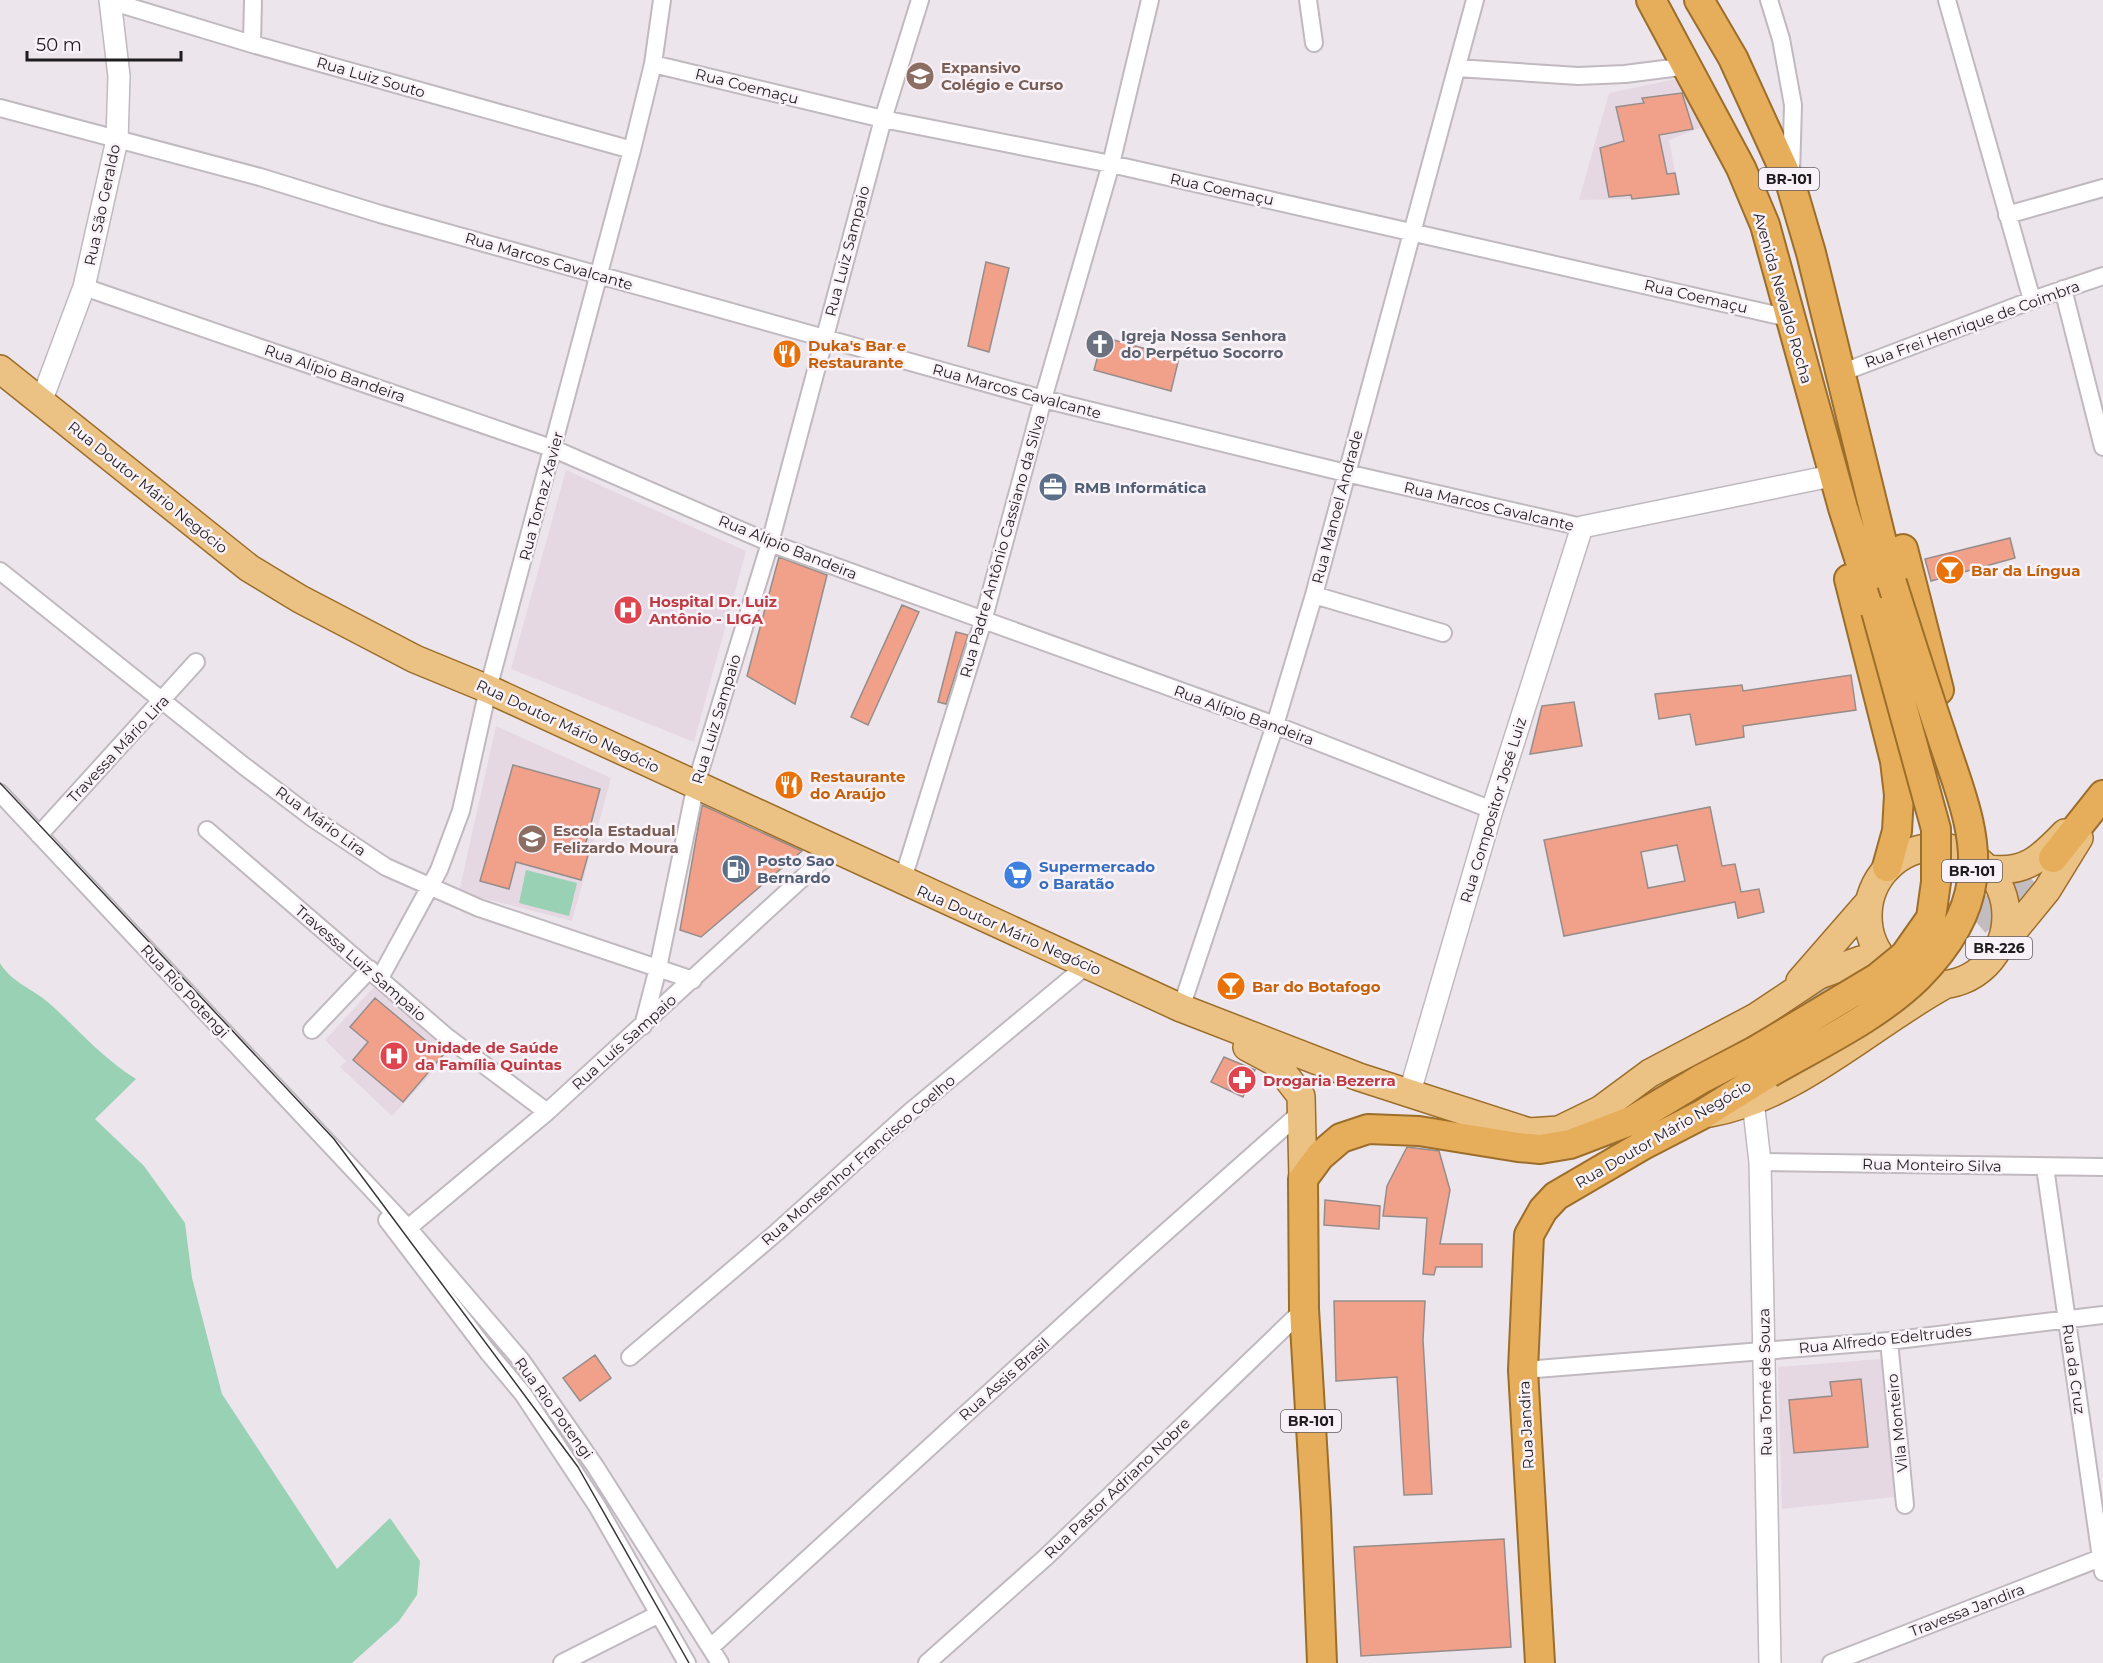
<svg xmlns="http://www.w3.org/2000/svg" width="2103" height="1663" font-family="Montserrat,sans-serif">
	<rect width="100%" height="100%" fill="#ece5eb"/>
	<path fill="#e5d8e3" d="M1681,78L1705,126L1669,140L1679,194L1632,199L1579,200L1609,93Z
		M566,470L746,551L694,742L511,669Z
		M496,726L611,778L572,921L459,892Z
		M374,987L452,1051L392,1116L340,1067L346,1061L325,1040Z
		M1882,1359L1894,1497L1782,1509L1778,1367Z"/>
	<path fill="#99d1b4" d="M526,870L577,883L569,916L519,903Z
		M0,963C11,982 33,989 49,1003C80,1031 101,1057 136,1079L95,1119L144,1166L185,1223L192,1278L222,1394L337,1569L390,1518L420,1561L417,1595L399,1621L352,1663H0Z"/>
	<path fill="#f1a08a" stroke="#968d8a" stroke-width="1.5" fill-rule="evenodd" d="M1682,93L1693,129L1659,135L1667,174L1675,173L1679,194L1632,199L1631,195L1609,197L1600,148L1624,141L1616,107L1644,103L1642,98Z
		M986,262L1009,268L989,352L968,346Z
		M1103,337L1179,358L1171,391L1094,370Z
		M2010,538L2015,558L1931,581L1925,559Z
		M779,557L827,575L795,704L747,676Z
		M902,605L919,612L868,725L851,717Z
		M956,632L968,635L946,704L938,702Z
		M1851,675L1856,710L1743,726L1744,737L1696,745L1690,714L1659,719L1655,694L1742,685L1743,691Z
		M1574,702L1582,746L1530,754L1542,706Z
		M513,765L600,789L585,846L590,848L581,880L516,862L509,889L480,881Z
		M702,805L802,851L701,937L680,930Z
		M1710,807L1722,866L1735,864L1741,892L1759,889L1764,912L1738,918L1735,902L1564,936L1544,840ZM1677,845L1685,881L1648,888L1641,852Z
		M375,998L443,1055L403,1102L353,1060L368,1042L350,1027Z
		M1224,1057L1255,1070L1243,1097L1211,1082Z
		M1407,1147L1439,1151L1450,1190L1440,1244H1482V1267H1436L1434,1275L1423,1274L1427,1218L1383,1216L1387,1186Z
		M1325,1200L1380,1206L1379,1229L1324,1225Z
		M1334,1301H1425L1423,1340L1432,1494L1404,1495L1397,1377L1336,1381Z
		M595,1355L611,1378L580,1401L563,1378Z
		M1861,1379L1868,1447L1794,1453L1789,1400L1832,1396L1830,1382Z
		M1504,1539L1511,1647L1361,1656L1354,1547Z"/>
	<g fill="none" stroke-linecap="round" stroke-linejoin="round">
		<path stroke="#c3bdc2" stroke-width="28" stroke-dasharray="28 14" stroke-linecap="butt" d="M1938,939L1975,923L2053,858
			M1699,1066L1836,987"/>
		<g stroke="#c0b9bf" stroke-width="20">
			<path id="minor" d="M1308,0L1314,43
				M1769,0L1781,39L1793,105L1791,175
				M1947,0L2032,300
				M110,1L252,44L632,150
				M252,44L253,0
				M653,64L883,119L1111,164L1789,318
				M1457,68L1578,76L1625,74L1688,66
				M0,108L260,177L380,214L1043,399L1346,473L1582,527
				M2007,215L2103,188
				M84,287L554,449L770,543L1275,725L1492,810
				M2063,289L2103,447
				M1841,373L2032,300L2103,276
				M0,571L244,766L314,819L386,867L479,908L693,980
				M1314,595L1443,633
				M0,793L408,1228L521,1360L595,1466L720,1663
				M207,830L447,1037L547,1112
				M39,835L196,662
				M902,882L983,621L1043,399L1111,164L1150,0
				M380,978L439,870L461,811L488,689L632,150L653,64L662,0
				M1181,1008L1275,725L1314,595L1475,0
				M643,1026L658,968L696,784L770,543L883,119L920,0
				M312,1030L370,969
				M1760,1162L2103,1167
				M2045,1167L2103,1572
				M387,1220L487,1351L523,1394L597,1506L687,1663
				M408,1228L547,1112L834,849
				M1889,1341L1905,1505
				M630,1357L777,1232L910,1112L1087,965
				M1523,1370L1889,1341L2103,1315
				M711,1647L1131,1263L1300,1113
				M562,1663L659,1614
				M927,1663L1046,1557L1304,1309
				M1831,1663L2103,1557"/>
		</g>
		<g stroke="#c0b9bf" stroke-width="24">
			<path id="tertiary" d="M41,402L84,287L117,140L119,76L110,0
				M1409,1095L1492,810L1582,527L1836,475
				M1753,1101L1760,1162L1770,1663"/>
		</g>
		<g stroke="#9c6e2b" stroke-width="30">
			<path id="primary" d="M0,369L249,568L300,599L415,659L488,689L1181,1008L1359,1077L1529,1132L1559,1130L1600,1110L1650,1073L1756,1017L1819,975L1861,960L1880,956
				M1868 916a69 69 0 1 1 138 0a69 69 0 1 1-138 0Z
				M1988,869C2025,874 2041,858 2065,833
				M2002,945L2047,890L2079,838
				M1800,981L1868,903
				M1247,1047L1275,1062L1301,1096L1303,1179
				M1710,1113C1795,1098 1869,1027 1943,986"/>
		</g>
		<g stroke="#9c6e2b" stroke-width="32">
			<path id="trunk" d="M1651,0L1741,168L1765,225L1843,508L1876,611
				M1699,0L1733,58L1791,185L1811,253L1892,583
				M1903,549L1939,690
				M1849,579L1895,761L1899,795L1897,831L1887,867
				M2053,858L2103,795
				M1322,1663L1316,1511L1304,1309L1303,1179L1320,1156L1341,1138L1368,1129L1419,1131L1518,1147L1540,1149L1570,1144L1633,1120L1701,1079L1755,1051
				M1540,1663L1523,1370L1529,1235L1543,1210L1556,1196L1645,1144L1703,1114L1769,1073"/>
		</g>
		<use href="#minor" stroke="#fff" stroke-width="16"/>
		<use href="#tertiary" stroke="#fff" stroke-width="21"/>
		<use href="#primary" stroke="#ecc284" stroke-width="27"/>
		<use href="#trunk" stroke="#e6ae5b" stroke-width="28"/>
		<path stroke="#383638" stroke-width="1.5" d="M0,783L334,1139L578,1467L689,1663"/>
		<g stroke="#9c6e2b" stroke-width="32" stroke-linecap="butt">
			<path id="trunk-bridge" d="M1755,1051L1877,978L1905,955L1931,918L1936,882V829L1876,611
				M1769,1073C1819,1044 1876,1018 1918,977C1945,950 1967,918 1972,880C1979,831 1955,779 1941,734C1924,684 1908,633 1892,583"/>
		</g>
		<use href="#trunk-bridge" stroke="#e6ae5b" stroke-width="28"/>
	</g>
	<defs>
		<g id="school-disc" transform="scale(1.5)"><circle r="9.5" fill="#8d6e63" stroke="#f9f2f8"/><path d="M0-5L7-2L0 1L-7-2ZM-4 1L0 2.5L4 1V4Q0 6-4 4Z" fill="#fff"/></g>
		<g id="church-disc" transform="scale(1.5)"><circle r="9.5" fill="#6b7280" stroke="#f9f2f8"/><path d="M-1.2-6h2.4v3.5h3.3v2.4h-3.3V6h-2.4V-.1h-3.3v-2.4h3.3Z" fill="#fff"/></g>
		<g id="restaurant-disc" transform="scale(1.5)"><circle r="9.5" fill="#e8710a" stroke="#f9f2f8"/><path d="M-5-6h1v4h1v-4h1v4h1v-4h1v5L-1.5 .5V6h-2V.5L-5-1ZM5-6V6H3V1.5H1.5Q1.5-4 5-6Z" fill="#fff"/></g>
		<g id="office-disc" transform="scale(1.5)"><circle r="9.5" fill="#5c6f8a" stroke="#f9f2f8"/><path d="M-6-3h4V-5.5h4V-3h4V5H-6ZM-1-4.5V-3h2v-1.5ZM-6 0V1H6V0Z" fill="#fff"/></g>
		<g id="bar-disc" transform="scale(1.5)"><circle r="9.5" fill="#e8710a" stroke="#f9f2f8"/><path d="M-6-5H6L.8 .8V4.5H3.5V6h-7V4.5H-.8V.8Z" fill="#fff"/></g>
		<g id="hospital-disc" transform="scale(1.5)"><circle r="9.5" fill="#e0444e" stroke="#f9f2f8"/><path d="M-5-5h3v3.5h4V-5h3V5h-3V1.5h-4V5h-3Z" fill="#fff"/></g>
		<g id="fuel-disc" transform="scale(1.5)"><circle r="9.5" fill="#5c6f8a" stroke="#f9f2f8"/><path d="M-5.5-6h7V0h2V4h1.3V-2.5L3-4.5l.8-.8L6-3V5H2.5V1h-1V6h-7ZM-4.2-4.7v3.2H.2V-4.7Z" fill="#fff"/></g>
		<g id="supermarket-disc" transform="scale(1.5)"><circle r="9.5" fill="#3f7fe0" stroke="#f9f2f8"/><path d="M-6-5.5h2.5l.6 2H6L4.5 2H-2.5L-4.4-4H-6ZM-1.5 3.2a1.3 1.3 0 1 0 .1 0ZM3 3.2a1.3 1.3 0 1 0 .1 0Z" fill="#fff"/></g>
		<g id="pharmacy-disc" transform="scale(1.5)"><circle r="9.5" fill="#e0444e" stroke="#f9f2f8"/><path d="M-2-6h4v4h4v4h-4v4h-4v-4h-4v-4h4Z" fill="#fff"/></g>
	</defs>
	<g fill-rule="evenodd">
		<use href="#school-disc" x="920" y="76"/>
		<use href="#church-disc" x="1100" y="344"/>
		<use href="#restaurant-disc" x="787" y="354"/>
		<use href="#office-disc" x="1053" y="487"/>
		<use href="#bar-disc" x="1950" y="570"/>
		<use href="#hospital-disc" x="628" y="610"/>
		<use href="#restaurant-disc" x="789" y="785"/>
		<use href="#school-disc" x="532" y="839"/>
		<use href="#fuel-disc" x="736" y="869"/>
		<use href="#supermarket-disc" x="1018" y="875"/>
		<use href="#bar-disc" x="1231" y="986"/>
		<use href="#hospital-disc" x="394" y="1056"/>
		<use href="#pharmacy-disc" x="1242" y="1080"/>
	</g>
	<g text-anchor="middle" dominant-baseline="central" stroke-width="5" stroke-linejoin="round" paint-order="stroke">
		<g fill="#f9f2f8" stroke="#605d60" stroke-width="1.5">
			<rect x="1759" y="168" width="60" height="22" rx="4.5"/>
			<rect x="1942" y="860" width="60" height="22" rx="4.5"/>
			<rect x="1966" y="937" width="66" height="22" rx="4.5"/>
			<rect x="1281" y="1410" width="60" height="22" rx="4.5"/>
		</g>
		<g font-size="14" font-weight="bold" fill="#1f1d1f">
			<text x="1789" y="179">BR-101</text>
			<text x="1972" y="871">BR-101</text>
			<text x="1999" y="948">BR-226</text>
			<text x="1311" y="1421">BR-101</text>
		</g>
		<g font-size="15" font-weight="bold" fill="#785e54" stroke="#f9f2f8" text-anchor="start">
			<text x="941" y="67">Expansivo<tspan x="941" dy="17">Colégio e Curso</tspan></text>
			<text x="553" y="830">Escola Estadual<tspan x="553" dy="17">Felizardo Moura</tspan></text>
		</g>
		<g font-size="15" fill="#1f1d1f" stroke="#f9f2f8">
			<text transform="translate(371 77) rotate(16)">Rua Luiz Souto</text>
			<text transform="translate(747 86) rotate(14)">Rua Coemaçu</text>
			<text transform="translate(1222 189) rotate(12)">Rua Coemaçu</text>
			<text transform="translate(102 205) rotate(-78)">Rua São Geraldo</text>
			<text transform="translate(847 251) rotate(-75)">Rua Luiz Sampaio</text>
			<text transform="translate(549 261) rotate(16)">Rua Marcos Cavalcante</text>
			<text transform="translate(1696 296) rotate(13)">Rua Coemaçu</text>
			<text transform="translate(1783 298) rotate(74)">Avenida Nevaldo Rocha</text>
			<text transform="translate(1972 324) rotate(-20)">Rua Frei Henrique de Coimbra</text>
			<text transform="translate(335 373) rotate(19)">Rua Alípio Bandeira</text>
			<text transform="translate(1017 391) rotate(15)">Rua Marcos Cavalcante</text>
			<text transform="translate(148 487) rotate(39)">Rua Doutor Mário Negócio</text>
			<text transform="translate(541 496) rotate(-75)">Rua Tomaz Xavier</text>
			<text transform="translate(1489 506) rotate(13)">Rua Marcos Cavalcante</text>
			<text transform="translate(1337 507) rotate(-75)">Rua Manoel Andrade</text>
			<text transform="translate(1002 546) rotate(-74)">Rua Padre Antônio Cassiano da Silva</text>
			<text transform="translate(788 547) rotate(22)">Rua Alípio Bandeira</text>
			<text transform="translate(1244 715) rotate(20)">Rua Alípio Bandeira</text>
			<text transform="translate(716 719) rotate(-73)">Rua Luiz Sampaio</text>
			<text transform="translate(568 726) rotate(25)">Rua Doutor Mário Negócio</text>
			<text transform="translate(118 749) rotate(-47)">Travessa Mário Lira</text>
			<text transform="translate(1493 810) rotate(-73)">Rua Compositor José Luiz</text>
			<text transform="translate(321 821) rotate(36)">Rua Mário Lira</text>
			<text transform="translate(1009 930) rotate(24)">Rua Doutor Mário Negócio</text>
			<text transform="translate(361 963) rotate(41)">Travessa Luiz Sampaio</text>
			<text transform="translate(185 991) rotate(47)">Rua Rio Potengi</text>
			<text transform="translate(624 1042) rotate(-42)">Rua Luís Sampaio</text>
			<text transform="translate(1663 1134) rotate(-30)">Rua Doutor Mário Negócio</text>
			<text transform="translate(858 1160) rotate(-41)">Rua Monsenhor Francisco Coelho</text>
			<text transform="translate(1932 1165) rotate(1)">Rua Monteiro Silva</text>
			<text transform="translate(1885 1339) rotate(-6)">Rua Alfredo Edeltrudes</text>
			<text transform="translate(2074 1369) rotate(82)">Rua da Cruz</text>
			<text transform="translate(1004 1379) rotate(-42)">Rua Assis Brasil</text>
			<text transform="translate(1765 1382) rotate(-91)">Rua Tomé de Souza</text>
			<text transform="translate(554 1408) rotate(54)">Rua Rio Potengi</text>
			<text transform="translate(1897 1423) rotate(-96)">Vila Monteiro</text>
			<text transform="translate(1526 1425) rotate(-93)">Rua Jandira</text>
			<text transform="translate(1117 1488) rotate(-44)">Rua Pastor Adriano Nobre</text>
			<text transform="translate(1967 1610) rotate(-21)">Travessa Jandira</text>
		</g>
		<g font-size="15" font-weight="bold" fill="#5b616d" stroke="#f9f2f8" text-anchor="start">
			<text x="1121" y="335">Igreja Nossa Senhora<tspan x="1121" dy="17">do Perpétuo Socorro</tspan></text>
		</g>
		<g font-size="15" font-weight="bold" fill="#c56008" stroke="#f9f2f8" text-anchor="start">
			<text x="808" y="345">Duka's Bar e<tspan x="808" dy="17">Restaurante</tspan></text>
			<text x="1971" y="570">Bar da Língua</text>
			<text x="810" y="776">Restaurante<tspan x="810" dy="17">do Araújo</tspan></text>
			<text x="1252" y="986">Bar do Botafogo</text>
		</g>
		<g font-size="15" font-weight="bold" fill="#4e5e75" stroke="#f9f2f8" text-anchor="start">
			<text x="1074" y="487">RMB Informática</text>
			<text x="757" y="860">Posto Sao<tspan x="757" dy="17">Bernardo</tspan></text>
		</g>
		<g font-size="15" font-weight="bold" fill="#be3a42" stroke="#f9f2f8" text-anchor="start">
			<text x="649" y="601">Hospital Dr. Luiz<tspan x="649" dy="17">Antônio - LIGA</tspan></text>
			<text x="415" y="1047">Unidade de Saúde<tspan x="415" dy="17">da Família Quintas</tspan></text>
			<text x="1263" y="1080">Drogaria Bezerra</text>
		</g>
		<g font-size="15" font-weight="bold" fill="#366cbe" stroke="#f9f2f8" text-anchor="start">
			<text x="1039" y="866">Supermercado<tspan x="1039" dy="17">o Baratão</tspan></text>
		</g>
	</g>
	<path d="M27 51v9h154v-9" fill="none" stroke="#1f1d1f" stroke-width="3"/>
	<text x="36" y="51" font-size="18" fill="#1f1d1f" stroke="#f9f2f8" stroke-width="4.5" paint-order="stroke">50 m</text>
</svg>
